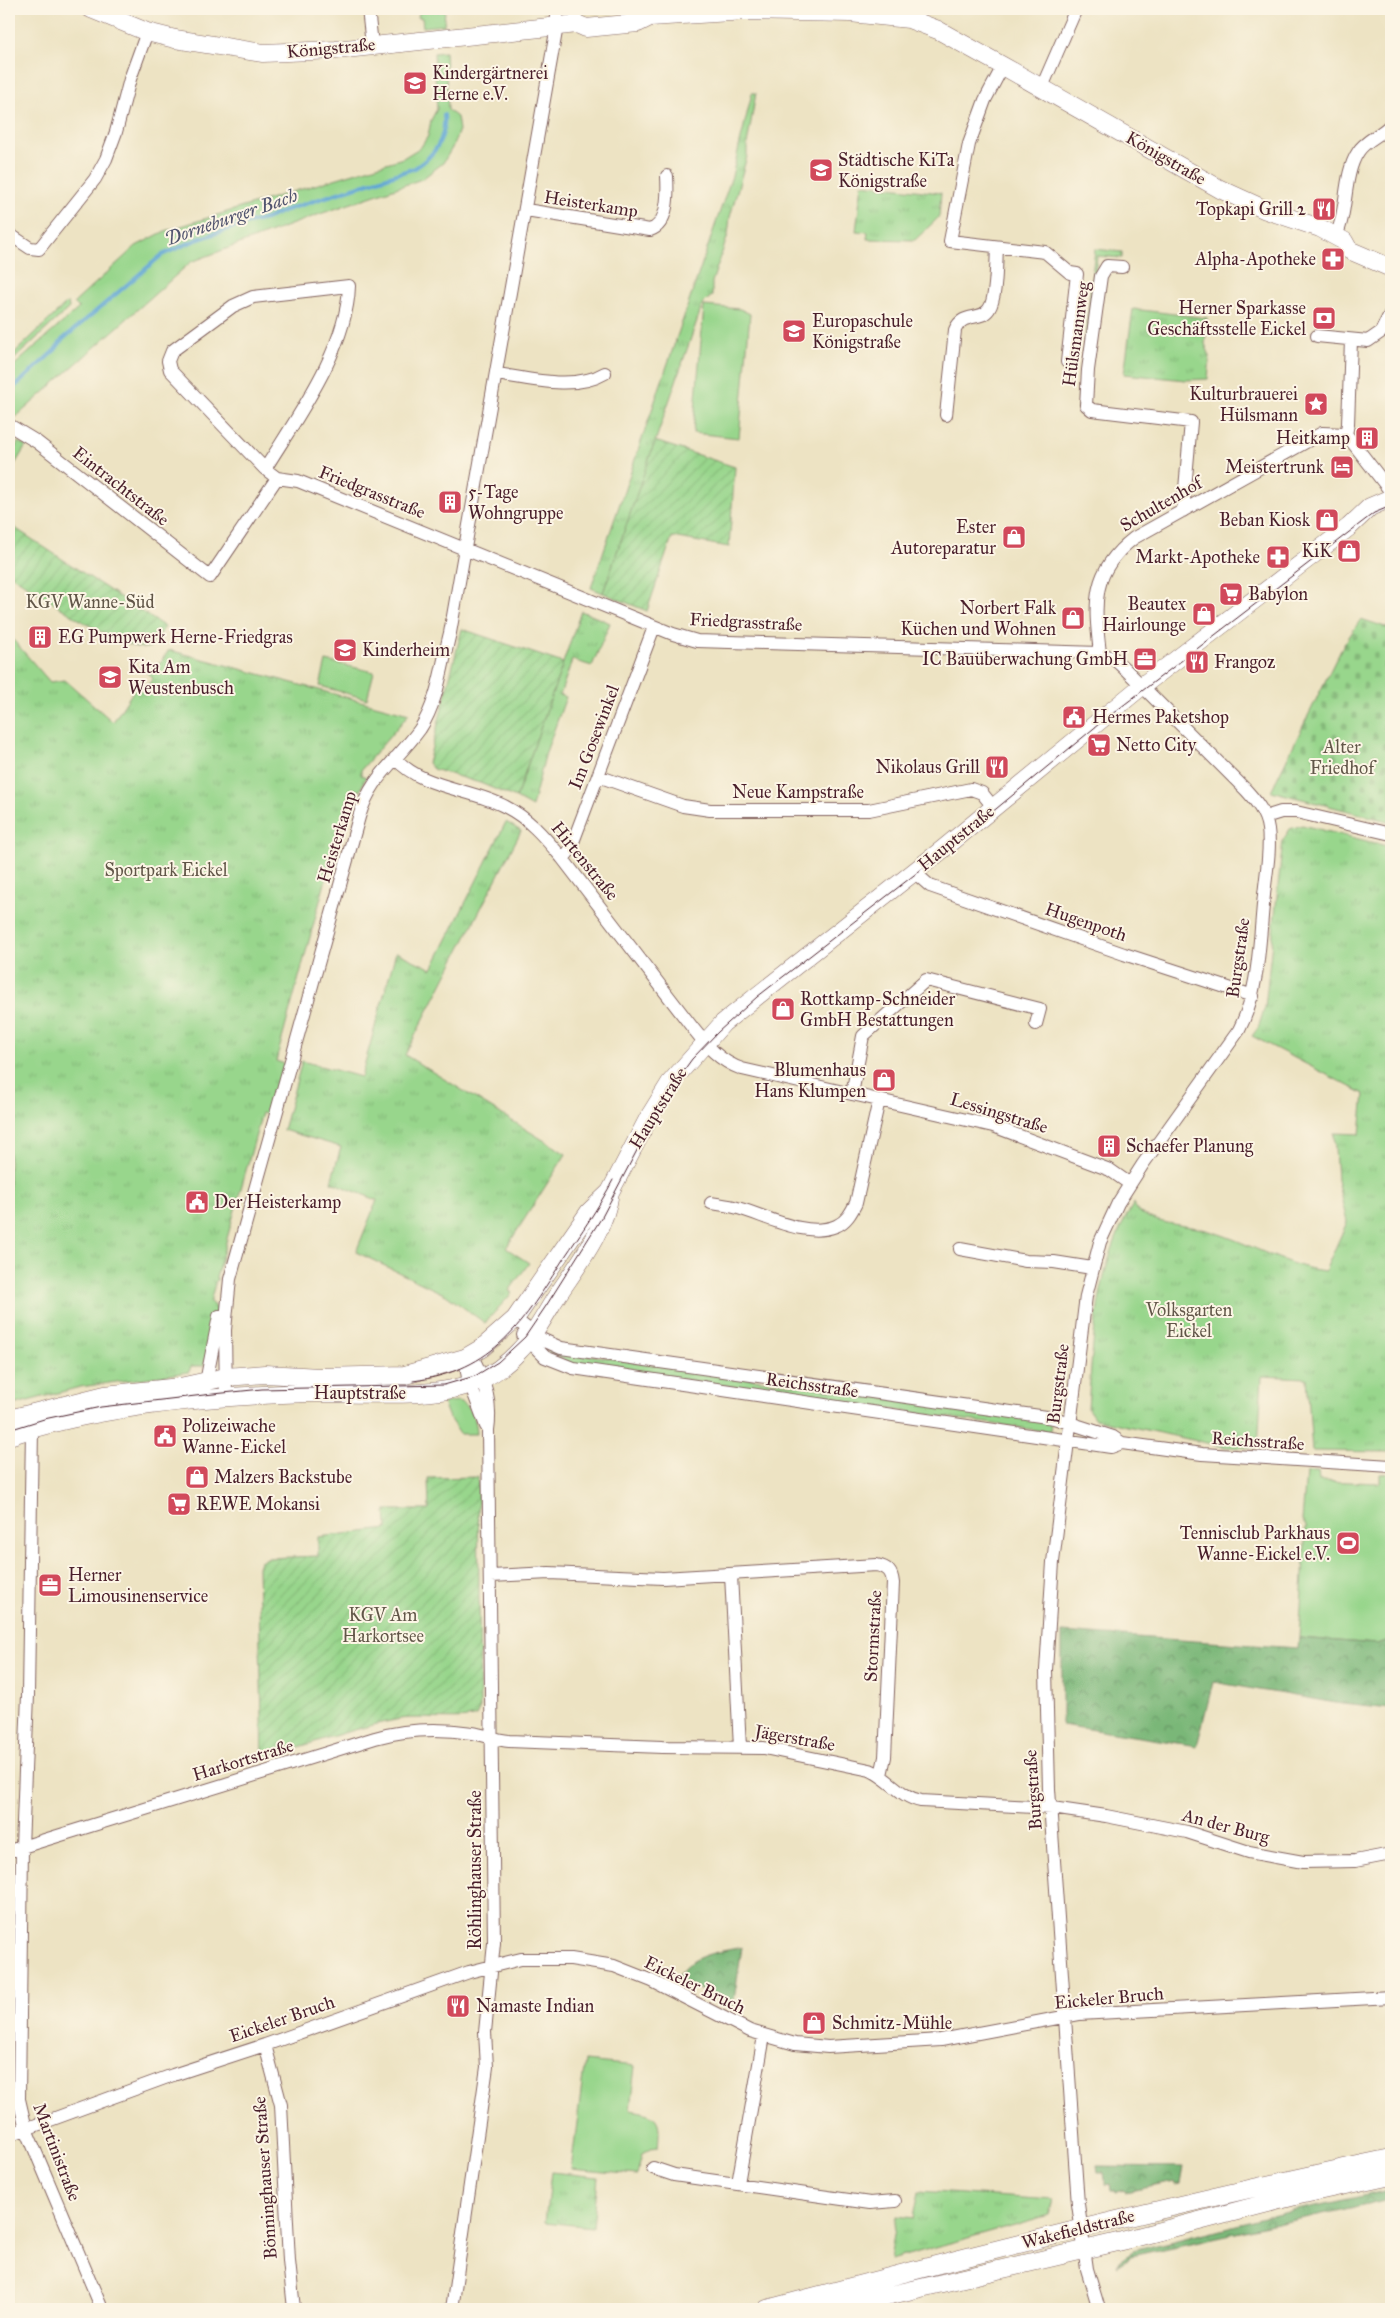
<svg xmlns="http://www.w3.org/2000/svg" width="1400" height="2318" font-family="'IM FELL Great Primer',serif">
	<defs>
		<pattern id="forest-crowns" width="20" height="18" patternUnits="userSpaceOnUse" patternTransform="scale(1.25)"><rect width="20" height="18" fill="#7ab778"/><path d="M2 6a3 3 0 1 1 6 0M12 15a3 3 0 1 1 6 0" fill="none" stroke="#669463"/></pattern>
		<pattern id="cemetery-stones" width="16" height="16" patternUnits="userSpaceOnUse" patternTransform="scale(1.25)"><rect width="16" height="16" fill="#98d68c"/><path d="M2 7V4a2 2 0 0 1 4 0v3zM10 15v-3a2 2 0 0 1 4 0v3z" fill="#84b779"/></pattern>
		<pattern id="park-tufts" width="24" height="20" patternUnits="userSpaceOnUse" patternTransform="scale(1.25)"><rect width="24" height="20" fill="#98d68c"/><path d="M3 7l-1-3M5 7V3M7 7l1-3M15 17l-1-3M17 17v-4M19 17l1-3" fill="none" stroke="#84b779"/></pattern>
		<pattern id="garden-furrows" width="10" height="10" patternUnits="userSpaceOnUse" patternTransform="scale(1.25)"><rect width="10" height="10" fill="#98d68c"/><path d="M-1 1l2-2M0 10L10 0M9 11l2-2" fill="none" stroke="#84b779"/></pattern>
	</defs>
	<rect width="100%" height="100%" fill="#fcf5e5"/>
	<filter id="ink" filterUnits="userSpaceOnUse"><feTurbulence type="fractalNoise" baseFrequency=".02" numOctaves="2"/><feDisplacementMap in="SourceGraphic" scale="10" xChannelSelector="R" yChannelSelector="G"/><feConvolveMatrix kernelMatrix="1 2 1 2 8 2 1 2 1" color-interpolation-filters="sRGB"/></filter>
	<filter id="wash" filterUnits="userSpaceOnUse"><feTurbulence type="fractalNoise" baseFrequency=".0096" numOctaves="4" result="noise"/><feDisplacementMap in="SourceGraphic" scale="20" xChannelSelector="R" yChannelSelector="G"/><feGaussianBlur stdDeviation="1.12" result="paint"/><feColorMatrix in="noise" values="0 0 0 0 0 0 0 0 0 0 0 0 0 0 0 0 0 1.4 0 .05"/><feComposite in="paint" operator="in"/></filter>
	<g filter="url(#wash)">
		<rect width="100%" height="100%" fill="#ede3c3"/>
		<path fill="#98d68c" stroke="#717a5c" d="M420,9H445L444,25L423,27L422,18L418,17Z
			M445,52L448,110L457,117L459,130L452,148L443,163L422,179L320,214L191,262L16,417L9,412V370L79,308L74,303L136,246L165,231L403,158L421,147L428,136L431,120L437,109L434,53Z
			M1095,249L1122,252V258L1097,256L1083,394L1079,410H1077Z
			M68,302L69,308L9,364V358Z
			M704,306L740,309L750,314L739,438L693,433Z
			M18,442L26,446L9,474V460Z
			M326,661L374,672L367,699L320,686Z
			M548,1350H554L1051,1422L1050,1432L573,1364L547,1352Z
			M458,1401C471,1405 477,1421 477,1434H460L449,1418L443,1403Z
			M1306,1472H1318L1319,1481L1380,1483V1474L1391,1473V1639L1377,1644L1299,1638L1306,1526L1302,1521Z
			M585,2061L635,2066L630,2110C659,2114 661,2119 658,2147L651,2148L642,2154L637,2175L571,2169Z"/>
		<path fill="url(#forest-crowns)" stroke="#626b52" d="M1062,1632L1298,1648L1299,1638L1377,1644L1391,1639V1709L1342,1704L1213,1682L1197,1746L1062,1725Z
			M742,1947L733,2007L677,1978C692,1953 716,1953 742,1947Z
			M1097,2166L1184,2167L1181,2184L1176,2185L1175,2182L1125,2192L1124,2190L1116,2192L1115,2190H1111L1110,2184L1106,2185L1104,2173H1098Z
			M1391,2190V2199L1131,2256L1117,2266L1122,2258L1133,2251L1292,2211Z"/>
		<path fill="url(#cemetery-stones)" stroke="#717a5c" d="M1361,619L1391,629V822L1271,791L1341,649Z"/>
		<path fill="url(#park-tufts)" stroke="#717a5c" d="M752,93H756L747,145V156L730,217L728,235L712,282V296L703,303L603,593L591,588L732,176Z
			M862,184L941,193L939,217L915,240L867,239L868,232L856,231Z
			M1133,309L1207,318L1205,344L1210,356L1208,379L1186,380L1124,374Z
			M581,611L610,623L592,666L572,660L560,695L566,697L546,752L532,807L516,798Z
			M9,635L50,682L65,680L113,722L136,687L143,692L153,678L146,672L154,664L160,663L169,650L409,714L361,770V775L366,777L360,791L351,788L276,1061L285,1064L271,1115L262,1113L216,1278L218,1279L216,1280L210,1302L217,1308L204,1366H191L189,1372L80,1387L9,1406Z
			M506,822L521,831L405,1055L566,1154L506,1248L529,1263L509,1291L512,1293L485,1323L446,1295L356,1252L377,1200L331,1182L341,1147L283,1130L302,1061L361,1077L396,952L432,969Z
			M1302,825L1391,847V1452L1312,1451L1307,1378L1262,1376L1258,1448L1225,1447L1095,1419L1088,1409C1093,1339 1096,1264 1134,1203C1137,1223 1186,1225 1202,1229C1244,1239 1282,1266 1325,1271L1347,1222L1337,1180L1334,1133L1360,1134L1364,1094L1252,1036L1258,1028L1265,1007L1283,840L1290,829Z
			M551,2172L598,2177L593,2227L545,2222Z
			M918,2191L1053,2200L1049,2215L890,2260L897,2216L913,2218Z"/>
		<path fill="url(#garden-furrows)" stroke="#717a5c" d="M655,441L735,467L729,547L672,537L647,611L603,593Z
			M9,524L165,627L151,647C126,657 34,589 9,574Z
			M462,629L563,663L516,798L480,783L433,769L428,763Z
			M478,1477L480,1708L476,1716C464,1722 419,1716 400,1719C353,1728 308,1745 263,1758L258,1567L260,1561L267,1558L318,1556V1537L387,1529L386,1510H429L428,1478Z"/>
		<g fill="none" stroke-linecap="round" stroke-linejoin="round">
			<path stroke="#5da5d4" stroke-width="4" d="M439,10V9
				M9,392L55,350L62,340L162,255L196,240L240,225L266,219L286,210L415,168C435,155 446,139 444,115"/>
		</g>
	</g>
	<g filter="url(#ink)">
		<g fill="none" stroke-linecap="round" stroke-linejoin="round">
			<g stroke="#836460" stroke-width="14">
				<path id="street" d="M368,9L372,45
					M1003,66L985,100L969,144L950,241L1045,252L1070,273L1077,274L1067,362
					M1042,87L1076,9
					M526,210L650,230C669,224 668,193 667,176
					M9,234L30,248L39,249L95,179L106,159L116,132L130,79L147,32
					M1336,236C1348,211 1343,175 1358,152C1365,140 1382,135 1391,124
					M1122,267L1107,266L1101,276L1088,370L1086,405L1092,410L1191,422L1183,511
					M1317,336L1368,341L1381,332L1391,312
					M497,374C530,379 575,391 605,373
					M946,415L955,330C963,311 980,322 989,309C997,297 996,262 997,247
					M9,425L37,442L210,577L277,478
					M1346,434L1348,424L1351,340
					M1346,434L1391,492
					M265,469L170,370L168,361L172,351L233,306L253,297L349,286C347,349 297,417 265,469L277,478
					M277,478L298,481L673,634L697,641L1100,653L1113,658L1125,669L1246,790C1256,801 1266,813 1268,829C1271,850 1266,874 1264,895C1259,940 1260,989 1239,1030L1143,1164L1118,1203L1100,1242L1086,1296L1053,1562L1046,1670L1049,1789L1078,2204L1087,2269L1099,2309
					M1100,653C1094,603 1091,571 1134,538L1322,433L1346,434
					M395,758C422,789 471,788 506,807C530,819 546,839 563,859L692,1027C707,1046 719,1061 742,1069L993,1126L1110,1170L1130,1184
					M598,776L683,806L710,810H869L971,789L982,793L994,808
					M1265,817L1281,812H1296L1391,834
					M563,859L570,850L654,627
					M914,872L930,886L1124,954L1253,996
					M852,1094L863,1036L926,980L1040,1009L1036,1024
					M711,1203C718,1204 726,1205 734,1207C764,1214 804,1239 836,1226C846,1222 851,1213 856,1203L879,1100
					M960,1249L1026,1261L1054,1262L1092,1268
					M515,1319L541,1339L561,1348L1054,1418L1113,1437L1122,1443L1202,1454L1391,1466
					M523,1335L545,1357L573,1368L1111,1447L1122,1443
					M465,1358L468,1378L486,1426
					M205,1387L219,1316
					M226,1398L225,1330L230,1279L359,817C371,776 396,762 420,729C438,702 442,664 450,633L557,26V9
					M32,1429L28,1695L22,1847L19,2099L26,2129L102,2309
					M731,1575L740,1747
					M491,1576L549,1573L663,1578L876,1565C888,1567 892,1572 893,1583L885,1757L881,1775
					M9,1851L375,1738C407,1729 439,1728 472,1733C485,1735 496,1740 509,1741L662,1747L764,1748L870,1770C889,1778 900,1797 921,1801L1052,1808L1106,1816L1187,1832L1249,1852L1303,1862L1355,1861L1391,1854
					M265,2045L281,2105L289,2261L294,2309
					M9,2135L173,2075L265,2045L469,1972L521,1959H571L614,1966L652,1981L750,2031L795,2044L828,2047L941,2040L1079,2014L1391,1997
					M653,2168L674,2175L870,2203L895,2201
					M738,2183L764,2036
					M452,2309L487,2067L485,2032L494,1943L488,1430C492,1402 485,1379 471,1355"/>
			</g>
			<g stroke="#836460" stroke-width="19">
				<path id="secondary" d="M91,9L147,32L175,39L263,53L336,50L577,24L586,28L638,23L650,17L747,11L850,13L909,19L938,30L1003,66L1220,189L1266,210L1320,228L1344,241L1349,250L1391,268
					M9,1419L105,1395L180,1387L226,1377L265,1374L320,1377L405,1375L465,1358L482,1348L515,1319L589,1212L610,1192L649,1117L670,1083L723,1023L943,849L1142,686L1349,527L1370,507L1391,498
					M9,1436C100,1405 212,1396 307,1393C354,1392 435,1400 476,1382C492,1375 507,1364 519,1351C533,1337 543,1319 553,1302C575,1268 605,1233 610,1192
					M767,2309C974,2254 1181,2202 1391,2158
					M831,2309L1122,2241L1295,2196L1391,2175"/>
			</g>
			<use href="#street" stroke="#fff" stroke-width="12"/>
			<use href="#secondary" stroke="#fff" stroke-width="18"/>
			<path stroke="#4a1f2b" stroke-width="1" d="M413,1381C496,1370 523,1322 564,1258C581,1233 599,1207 613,1180
				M9,1430L44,1419L101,1407L204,1395L262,1389L444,1385L475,1376L498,1362L525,1337L546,1306L602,1217L666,1095L692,1059L718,1032L757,997L945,851L1099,724L1374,513L1391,506"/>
		</g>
	</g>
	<defs>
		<g id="school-square" transform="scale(1.25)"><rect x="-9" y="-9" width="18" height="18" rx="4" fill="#d1495b" stroke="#fcf5e5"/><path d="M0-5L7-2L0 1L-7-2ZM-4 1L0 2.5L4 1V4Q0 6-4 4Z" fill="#fff"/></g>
		<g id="restaurant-square" transform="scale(1.25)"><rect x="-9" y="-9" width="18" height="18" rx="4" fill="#d1495b" stroke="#fcf5e5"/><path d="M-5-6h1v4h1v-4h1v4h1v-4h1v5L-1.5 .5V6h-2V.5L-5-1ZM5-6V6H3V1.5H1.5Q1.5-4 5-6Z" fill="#fff"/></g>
		<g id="pharmacy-square" transform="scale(1.25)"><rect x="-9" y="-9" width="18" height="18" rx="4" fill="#d1495b" stroke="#fcf5e5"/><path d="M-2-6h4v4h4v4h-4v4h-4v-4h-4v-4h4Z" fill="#fff"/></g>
		<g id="bank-square" transform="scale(1.25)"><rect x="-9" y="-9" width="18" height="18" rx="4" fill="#d1495b" stroke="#fcf5e5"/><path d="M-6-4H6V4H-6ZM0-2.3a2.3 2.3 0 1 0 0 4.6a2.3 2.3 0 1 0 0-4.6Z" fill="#fff"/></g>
		<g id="sight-square" transform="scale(1.25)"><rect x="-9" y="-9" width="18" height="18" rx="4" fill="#d1495b" stroke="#fcf5e5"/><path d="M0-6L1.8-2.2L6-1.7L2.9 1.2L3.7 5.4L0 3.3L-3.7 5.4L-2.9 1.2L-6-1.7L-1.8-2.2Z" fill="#fff"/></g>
		<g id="building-square" transform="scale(1.25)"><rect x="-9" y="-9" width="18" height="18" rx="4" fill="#d1495b" stroke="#fcf5e5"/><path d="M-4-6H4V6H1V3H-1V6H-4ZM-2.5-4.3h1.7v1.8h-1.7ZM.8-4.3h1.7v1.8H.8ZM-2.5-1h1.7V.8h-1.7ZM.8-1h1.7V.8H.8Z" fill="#fff"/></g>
		<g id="hotel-square" transform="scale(1.25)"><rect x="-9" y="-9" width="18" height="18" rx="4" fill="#d1495b" stroke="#fcf5e5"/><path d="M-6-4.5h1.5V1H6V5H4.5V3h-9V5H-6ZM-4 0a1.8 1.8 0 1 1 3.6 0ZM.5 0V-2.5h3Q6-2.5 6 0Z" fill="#fff"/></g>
		<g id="shop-square" transform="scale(1.25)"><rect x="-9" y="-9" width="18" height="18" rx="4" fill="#d1495b" stroke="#fcf5e5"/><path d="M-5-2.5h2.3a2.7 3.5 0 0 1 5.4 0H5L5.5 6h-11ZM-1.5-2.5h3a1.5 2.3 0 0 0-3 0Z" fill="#fff"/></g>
		<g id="supermarket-square" transform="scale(1.25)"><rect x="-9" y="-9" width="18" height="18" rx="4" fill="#d1495b" stroke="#fcf5e5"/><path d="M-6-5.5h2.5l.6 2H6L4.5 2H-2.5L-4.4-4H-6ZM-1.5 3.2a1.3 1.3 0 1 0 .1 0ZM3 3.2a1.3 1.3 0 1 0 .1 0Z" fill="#fff"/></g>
		<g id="office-square" transform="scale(1.25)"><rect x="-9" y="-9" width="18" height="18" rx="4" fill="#d1495b" stroke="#fcf5e5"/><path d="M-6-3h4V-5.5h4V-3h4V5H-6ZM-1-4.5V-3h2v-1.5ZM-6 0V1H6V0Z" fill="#fff"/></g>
		<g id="civic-square" transform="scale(1.25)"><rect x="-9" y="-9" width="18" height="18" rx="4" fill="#d1495b" stroke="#fcf5e5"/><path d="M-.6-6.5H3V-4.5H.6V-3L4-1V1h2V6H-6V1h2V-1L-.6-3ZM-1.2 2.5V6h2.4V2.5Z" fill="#fff"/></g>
		<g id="stadium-square" transform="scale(1.25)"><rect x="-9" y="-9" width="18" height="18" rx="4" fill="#d1495b" stroke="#fcf5e5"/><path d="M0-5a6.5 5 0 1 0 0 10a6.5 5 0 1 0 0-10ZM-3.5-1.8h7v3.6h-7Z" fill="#fff"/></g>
	</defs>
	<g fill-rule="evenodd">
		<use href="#school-square" x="415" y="83"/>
		<use href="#school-square" x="821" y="170"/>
		<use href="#restaurant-square" x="1324" y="209"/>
		<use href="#pharmacy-square" x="1333" y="259"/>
		<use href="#bank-square" x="1324" y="318"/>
		<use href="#school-square" x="794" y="331"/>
		<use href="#sight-square" x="1316" y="404"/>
		<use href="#building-square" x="1367" y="438"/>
		<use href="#hotel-square" x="1342" y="467"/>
		<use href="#building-square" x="450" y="502"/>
		<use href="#shop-square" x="1327" y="520"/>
		<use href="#shop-square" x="1014" y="537"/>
		<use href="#shop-square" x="1349" y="551"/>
		<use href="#pharmacy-square" x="1278" y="557"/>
		<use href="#supermarket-square" x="1231" y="594"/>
		<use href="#shop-square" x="1204" y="614"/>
		<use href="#shop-square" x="1073" y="618"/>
		<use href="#building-square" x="40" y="637"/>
		<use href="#school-square" x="345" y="650"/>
		<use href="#office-square" x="1145" y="659"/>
		<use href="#restaurant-square" x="1197" y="662"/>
		<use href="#school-square" x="110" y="677"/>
		<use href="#civic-square" x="1074" y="717"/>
		<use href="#supermarket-square" x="1099" y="745"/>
		<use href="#restaurant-square" x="997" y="767"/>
		<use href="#shop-square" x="783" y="1009"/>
		<use href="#shop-square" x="884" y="1080"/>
		<use href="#building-square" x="1109" y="1146"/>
		<use href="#civic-square" x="197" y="1202"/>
		<use href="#civic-square" x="165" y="1436"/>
		<use href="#shop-square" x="197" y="1477"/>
		<use href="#supermarket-square" x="179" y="1504"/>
		<use href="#stadium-square" x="1348" y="1543"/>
		<use href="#office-square" x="50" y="1585"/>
		<use href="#restaurant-square" x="458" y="2006"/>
		<use href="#shop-square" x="814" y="2023"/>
	</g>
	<g text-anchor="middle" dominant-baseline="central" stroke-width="4" stroke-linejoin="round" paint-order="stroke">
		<g font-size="18" fill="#4a1f2b" stroke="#fcf5e5">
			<text transform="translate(331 48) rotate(-5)">Königstraße</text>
			<text transform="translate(1166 158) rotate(30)">Königstraße</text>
			<text transform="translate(591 204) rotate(9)">Heisterkamp</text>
			<text transform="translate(1076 334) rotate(-82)">Hülsmannweg</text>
			<text transform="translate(121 486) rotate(38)">Eintrachtstraße</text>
			<text transform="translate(372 492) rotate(22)">Friedgrasstraße</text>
			<text transform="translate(1161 504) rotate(-30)">Schultenhof</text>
			<text transform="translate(746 622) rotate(3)">Friedgrasstraße</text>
			<text transform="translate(594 737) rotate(-69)">Im Gosewinkel</text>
			<text x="798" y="792">Neue Kampstraße</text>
			<text transform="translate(337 837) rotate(-73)">Heisterkamp</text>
			<text transform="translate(956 838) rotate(-39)">Hauptstraße</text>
			<text transform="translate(585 861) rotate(51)">Hirtenstraße</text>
			<text transform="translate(1086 922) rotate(19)">Hugenpoth</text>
			<text transform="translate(1238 958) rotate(-82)">Burgstraße</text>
			<text transform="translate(658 1108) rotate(-58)">Hauptstraße</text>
			<text transform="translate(999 1113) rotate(17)">Lessingstraße</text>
			<text transform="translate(1058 1384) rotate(-83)">Burgstraße</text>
			<text transform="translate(812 1385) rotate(8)">Reichsstraße</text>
			<text x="360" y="1393">Hauptstraße</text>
			<text transform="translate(1258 1441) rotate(4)">Reichsstraße</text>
			<text transform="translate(873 1636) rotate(-87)">Stormstraße</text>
			<text transform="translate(795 1738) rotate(10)">Jägerstraße</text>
			<text transform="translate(243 1760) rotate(-17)">Harkortstraße</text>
			<text transform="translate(1033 1790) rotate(-94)">Burgstraße</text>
			<text transform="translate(1226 1826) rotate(15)">An der Burg</text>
			<text transform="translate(475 1870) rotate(-90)">Röhlinghauser Straße</text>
			<text transform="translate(695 1985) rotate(26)">Eickeler Bruch</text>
			<text transform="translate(1109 1998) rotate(-5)">Eickeler Bruch</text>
			<text transform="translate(282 2019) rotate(-19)">Eickeler Bruch</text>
			<text transform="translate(57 2152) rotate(69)">Martinistraße</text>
			<text transform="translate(265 2178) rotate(-94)">Bönninghauser Straße</text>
			<text transform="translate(1078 2229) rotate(-14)">Wakefieldstraße</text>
		</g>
		<g font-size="18" fill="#4a1f2b" stroke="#fcf5e5" text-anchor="start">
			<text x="432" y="73">Kindergärtnerei<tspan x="432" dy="21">Herne e.V.</tspan></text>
			<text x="838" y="160">Städtische KiTa<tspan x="838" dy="21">Königstraße</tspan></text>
			<text x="1306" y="209" text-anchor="end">Topkapi Grill 2</text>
			<text x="1316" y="259" text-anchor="end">Alpha-Apotheke</text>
			<text x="1306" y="308" text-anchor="end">Herner Sparkasse<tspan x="1306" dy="21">Geschäftsstelle Eickel</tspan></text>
			<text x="812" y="321">Europaschule<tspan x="812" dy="21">Königstraße</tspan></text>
			<text x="1298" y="394" text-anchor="end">Kulturbrauerei<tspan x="1298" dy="21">Hülsmann</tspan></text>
			<text x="1350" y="438" text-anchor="end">Heitkamp</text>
			<text x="1324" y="467" text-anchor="end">Meistertrunk</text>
			<text x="468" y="492">5-Tage<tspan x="468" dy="21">Wohngruppe</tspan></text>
			<text x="1310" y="520" text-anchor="end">Beban Kiosk</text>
			<text x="996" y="527" text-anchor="end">Ester<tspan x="996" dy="21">Autoreparatur</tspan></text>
			<text x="1332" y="551" text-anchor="end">KiK</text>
			<text x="1260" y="557" text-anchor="end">Markt-Apotheke</text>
			<text x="1248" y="594">Babylon</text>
			<text x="1186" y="604" text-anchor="end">Beautex<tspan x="1186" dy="21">Hairlounge</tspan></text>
			<text x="1056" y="608" text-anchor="end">Norbert Falk<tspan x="1056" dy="21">Küchen und Wohnen</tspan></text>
			<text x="58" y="637">EG Pumpwerk Herne-Friedgras</text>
			<text x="362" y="650">Kinderheim</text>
			<text x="1128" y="659" text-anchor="end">IC Bauüberwachung GmbH</text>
			<text x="1214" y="662">Frangoz</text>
			<text x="128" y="667">Kita Am<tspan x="128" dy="21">Weustenbusch</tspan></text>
			<text x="1092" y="717">Hermes Paketshop</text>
			<text x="1116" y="745">Netto City</text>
			<text x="980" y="767" text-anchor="end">Nikolaus Grill</text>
			<text x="800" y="999">Rottkamp-Schneider<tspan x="800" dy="21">GmbH Bestattungen</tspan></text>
			<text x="866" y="1070" text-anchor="end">Blumenhaus<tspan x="866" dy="21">Hans Klumpen</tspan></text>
			<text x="1126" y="1146">Schaefer Planung</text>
			<text x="214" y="1202">Der Heisterkamp</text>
			<text x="182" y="1426">Polizeiwache<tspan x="182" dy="21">Wanne-Eickel</tspan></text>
			<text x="214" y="1477">Malzers Backstube</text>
			<text x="196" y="1504">REWE Mokansi</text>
			<text x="1330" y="1533" text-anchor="end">Tennisclub Parkhaus<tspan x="1330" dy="21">Wanne-Eickel e.V.</tspan></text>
			<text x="68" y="1575">Herner<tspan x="68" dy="21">Limousinenservice</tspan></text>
			<text x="476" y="2006">Namaste Indian</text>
			<text x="832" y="2023">Schmitz-Mühle</text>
		</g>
		<g font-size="18" fill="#615648" stroke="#fcf5e5">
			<text x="90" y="602">KGV Wanne-Süd</text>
			<text x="1342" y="747">Alter<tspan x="1342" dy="21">Friedhof</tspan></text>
			<text x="166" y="870">Sportpark Eickel</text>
			<text x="1189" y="1310">Volksgarten<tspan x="1189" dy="21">Eickel</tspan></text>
			<text x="383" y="1615">KGV Am<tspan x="383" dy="21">Harkortsee</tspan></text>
		</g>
		<g font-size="19" font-style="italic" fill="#52556f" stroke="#fcf5e5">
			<text transform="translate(231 217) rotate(-19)">Dorneburger Bach</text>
		</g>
	</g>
	<rect width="1400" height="2318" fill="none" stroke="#fcf5e5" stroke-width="30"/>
</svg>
